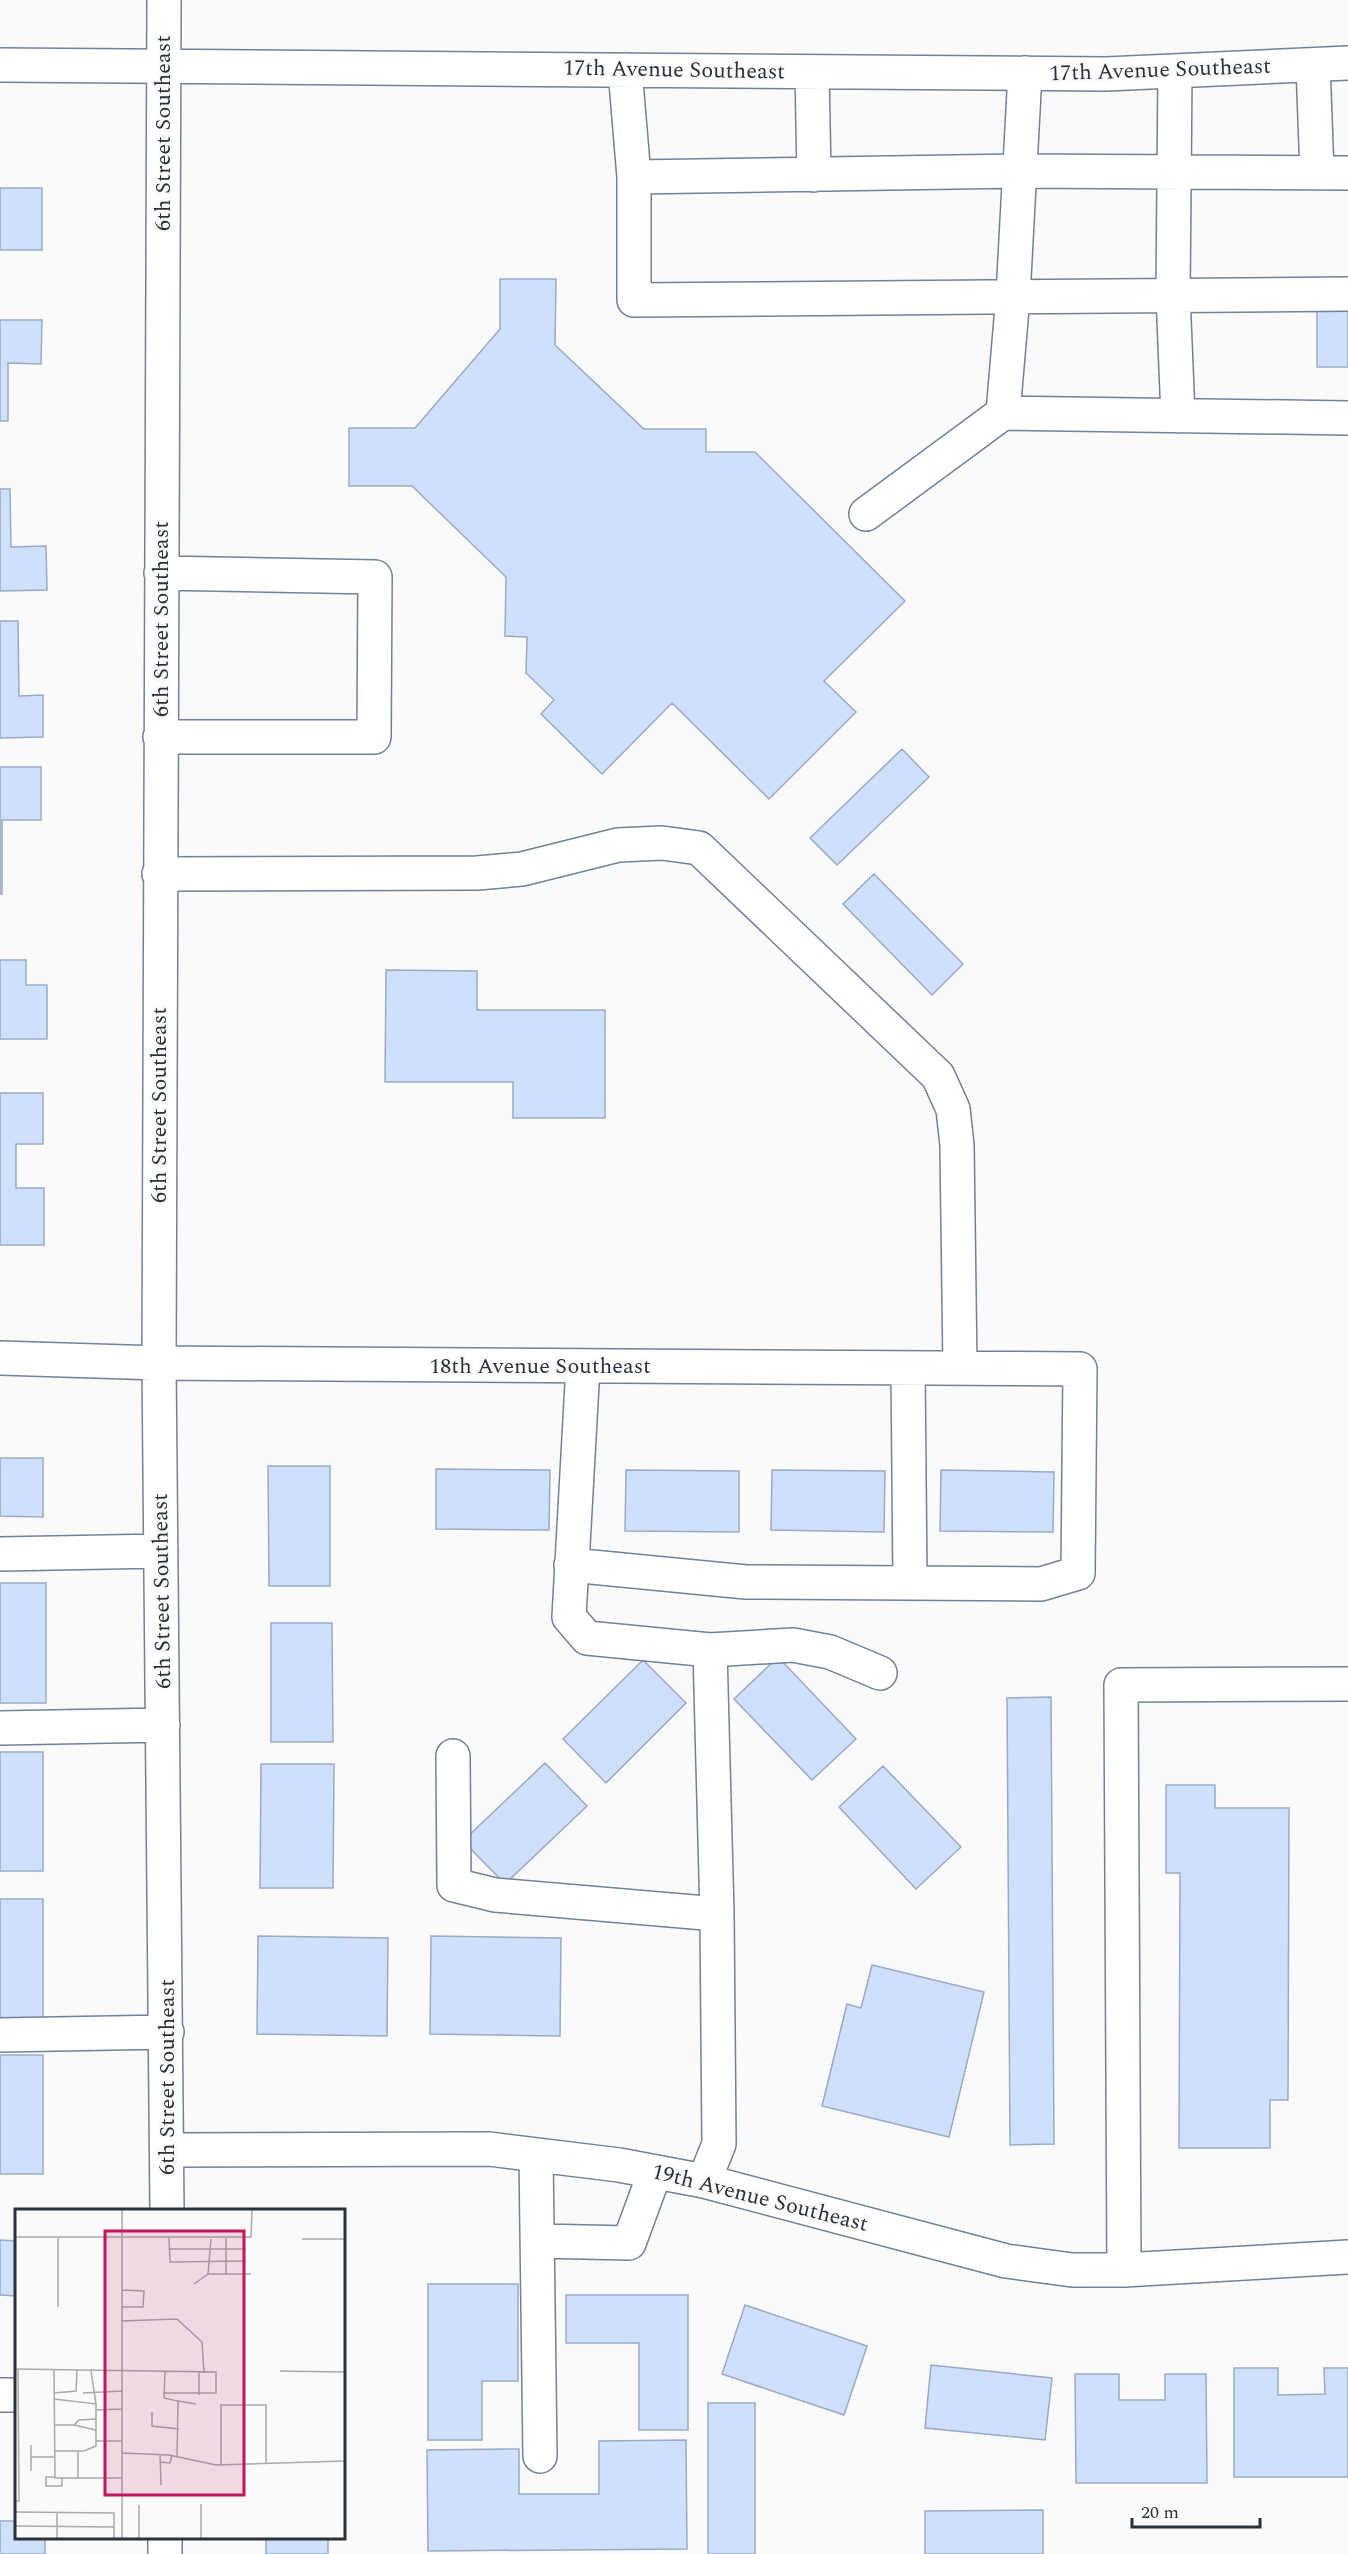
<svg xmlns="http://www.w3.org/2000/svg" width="1348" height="2554" font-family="Spectral,serif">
	<rect width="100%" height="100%" fill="#fafafa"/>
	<path fill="#cee0fb" stroke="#9aaac4" stroke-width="1.5" d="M0,188H42V250H0Z
		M500,279H556L555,345L644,429H706V452H755L905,601L824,681L856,712L769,799L672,703L602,774L541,714L554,700L526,673L527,637L505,636L506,577L412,486H349V428H415L500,329Z
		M1317,307H1348V367H1317Z
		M0,320H42L41,364L8,363V421H0Z
		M0,489H10L11,547L46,546L47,590L0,591Z
		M0,621H18L19,696L43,695V737L0,738Z
		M902,749L929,777L837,865L810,838Z
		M0,767H41V820H2V894H0Z
		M874,874L963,964L932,995L843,904Z
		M0,960H26V985H47V1039H0Z
		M386,970L477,971V1010H605V1118H513V1082H385Z
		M0,1093H43V1144H16V1188H44V1245H0Z
		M0,1458H43V1517L0,1516Z
		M268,1466H330V1586H269Z
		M436,1469L550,1470L549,1530L436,1529Z
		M626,1470L739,1471V1532L625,1531Z
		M772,1470L885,1471L884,1532L771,1530Z
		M941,1470L1054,1472L1053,1532L940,1531Z
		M0,1583H46V1703H0Z
		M271,1623H332L333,1742H271Z
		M778,1657L856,1739L812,1780L734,1699Z
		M643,1660L686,1703L606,1783L563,1739Z
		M1051,1697L1054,2144L1010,2145L1007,1698Z
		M0,1752H43V1871H0Z
		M545,1763L587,1806L505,1884L463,1841Z
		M261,1764H334L333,1888H260Z
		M883,1766L961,1847L916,1889L839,1807Z
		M1166,1785H1215V1808H1289L1288,2100H1270V2148H1179L1180,1873H1166Z
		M0,1899H43V2019H0Z
		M258,1936L388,1938L387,2036L257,2034Z
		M431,1936L561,1938L560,2036L430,2034Z
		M872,1965L984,1992L949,2137L822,2106L847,2004L861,2008Z
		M0,2055H43V2174H0Z
		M0,2240L16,2241V2296L0,2295Z
		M428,2284H518V2381H482V2440H428Z
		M566,2295H688V2430H639V2343H566Z
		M745,2305L867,2346L844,2415L722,2374Z
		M931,2365L1052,2378L1045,2440L925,2428Z
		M1234,2368H1278V2395L1325,2394L1324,2368H1348V2477H1234Z
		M1075,2374H1119V2400H1165V2374H1206L1207,2483H1076Z
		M708,2403H755V2554H708Z
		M686,2440L687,2549L428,2551L427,2450L519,2449V2494H599V2441Z
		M1043,2510V2554H925V2511Z
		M0,2521H16V2538H45V2554H0Z
		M266,2538H328V2554H266Z"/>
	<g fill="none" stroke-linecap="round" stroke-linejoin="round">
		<g stroke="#728199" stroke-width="36">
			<path id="minor" d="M164,0L159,1363L167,2210
				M0,65L1106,74L1348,63
				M1313,65L1317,173
				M625,70L634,177V300L1348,294
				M1175,71L1173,295L1178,416
				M812,72L814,175
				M634,177L1021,171L1348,173
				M1003,413L1348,418
				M866,514L1003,413L1013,296L1025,73
				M160,737H374L375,577L161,573
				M159,874L477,873L522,869L618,845L662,843L699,848L938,1076L953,1109L957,1145L960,1368
				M0,1358L159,1363L1080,1369L1078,1573L1041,1584L746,1582L571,1565
				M583,1366L569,1617L587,1638L710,1650L717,1914L719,2144L704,2181
				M908,1368L910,1583
				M0,1554L161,1551
				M710,1650L793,1645L830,1652L880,1673
				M0,1728L163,1725
				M453,1756L454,1885L495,1895L717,1914
				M0,2035L167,2032
				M168,2150L489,2149L619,2165L704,2181L1006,2261L1072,2270H1124L1348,2257
				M536,2155L540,2456
				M538,2241L629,2243L655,2172
				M1124,2270L1121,1685L1348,1684
				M0,2395H16
				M165,2538V2554"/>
		</g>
		<use href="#minor" stroke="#fff" stroke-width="33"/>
	</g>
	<g text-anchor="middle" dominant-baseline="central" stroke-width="6" stroke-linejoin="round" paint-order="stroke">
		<g font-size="22" fill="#2a313b" stroke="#fafafa">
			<text transform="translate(674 70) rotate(1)">17th Avenue Southeast</text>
			<text transform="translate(1160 70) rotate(-2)">17th Avenue Southeast</text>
			<text transform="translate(163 133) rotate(-90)">6th Street Southeast</text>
			<text transform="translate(161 619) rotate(-90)">6th Street Southeast</text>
			<text transform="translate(159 1105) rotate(-90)">6th Street Southeast</text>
			<text x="540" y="1366">18th Avenue Southeast</text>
			<text transform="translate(162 1591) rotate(-91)">6th Street Southeast</text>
			<text transform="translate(167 2077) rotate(-90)">6th Street Southeast</text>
			<text transform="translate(760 2198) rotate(14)">19th Avenue Southeast</text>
		</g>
	</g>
	<g transform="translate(15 2209)">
		<rect width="330" height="330" fill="#fafafa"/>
		<path fill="none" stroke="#a7aaae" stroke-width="1.5" d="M107,0V330M0,28H236L237,0M154,29L155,53L231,52M211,29V65M287,30H330M155,40H231M193,65H236M179,75L193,65L196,30M43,98V29M106,98H128L129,82L107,81M106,112L162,110L187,133L189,163M0,160L201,163V184H149M39,161L40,269H107M265,162L330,163M150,163L149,189L163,192L162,247M184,163V186M39,184L61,182L62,161M68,184L107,182M39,190L81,195L76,162M163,192L181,195M81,201L107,200M137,203V217L164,220M39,216H59L64,211L81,210M59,216L81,221M81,232H107M16,236V262M39,242H69L81,237V195M107,244L154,246L201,256L330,252M145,245L146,276M16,248H39M145,253L155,254L157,246M206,256V196H251V254M40,268H31V277H47V269M63,269V242M0,292H4L3,160M186,295V330M124,296V330M0,303L99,304V330M42,303V330M0,317L99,318"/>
		<path fill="#c2185b" fill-opacity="0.15" stroke="#c2185b" stroke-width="3" d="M90,22H229V286H90Z"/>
		<rect width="330" height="330" fill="none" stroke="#2a313b" stroke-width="3"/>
	</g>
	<path d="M1132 2518v9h128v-9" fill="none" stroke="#2a313b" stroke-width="3"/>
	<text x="1141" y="2518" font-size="18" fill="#2a313b" stroke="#fafafa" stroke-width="4.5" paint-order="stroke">20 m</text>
</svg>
